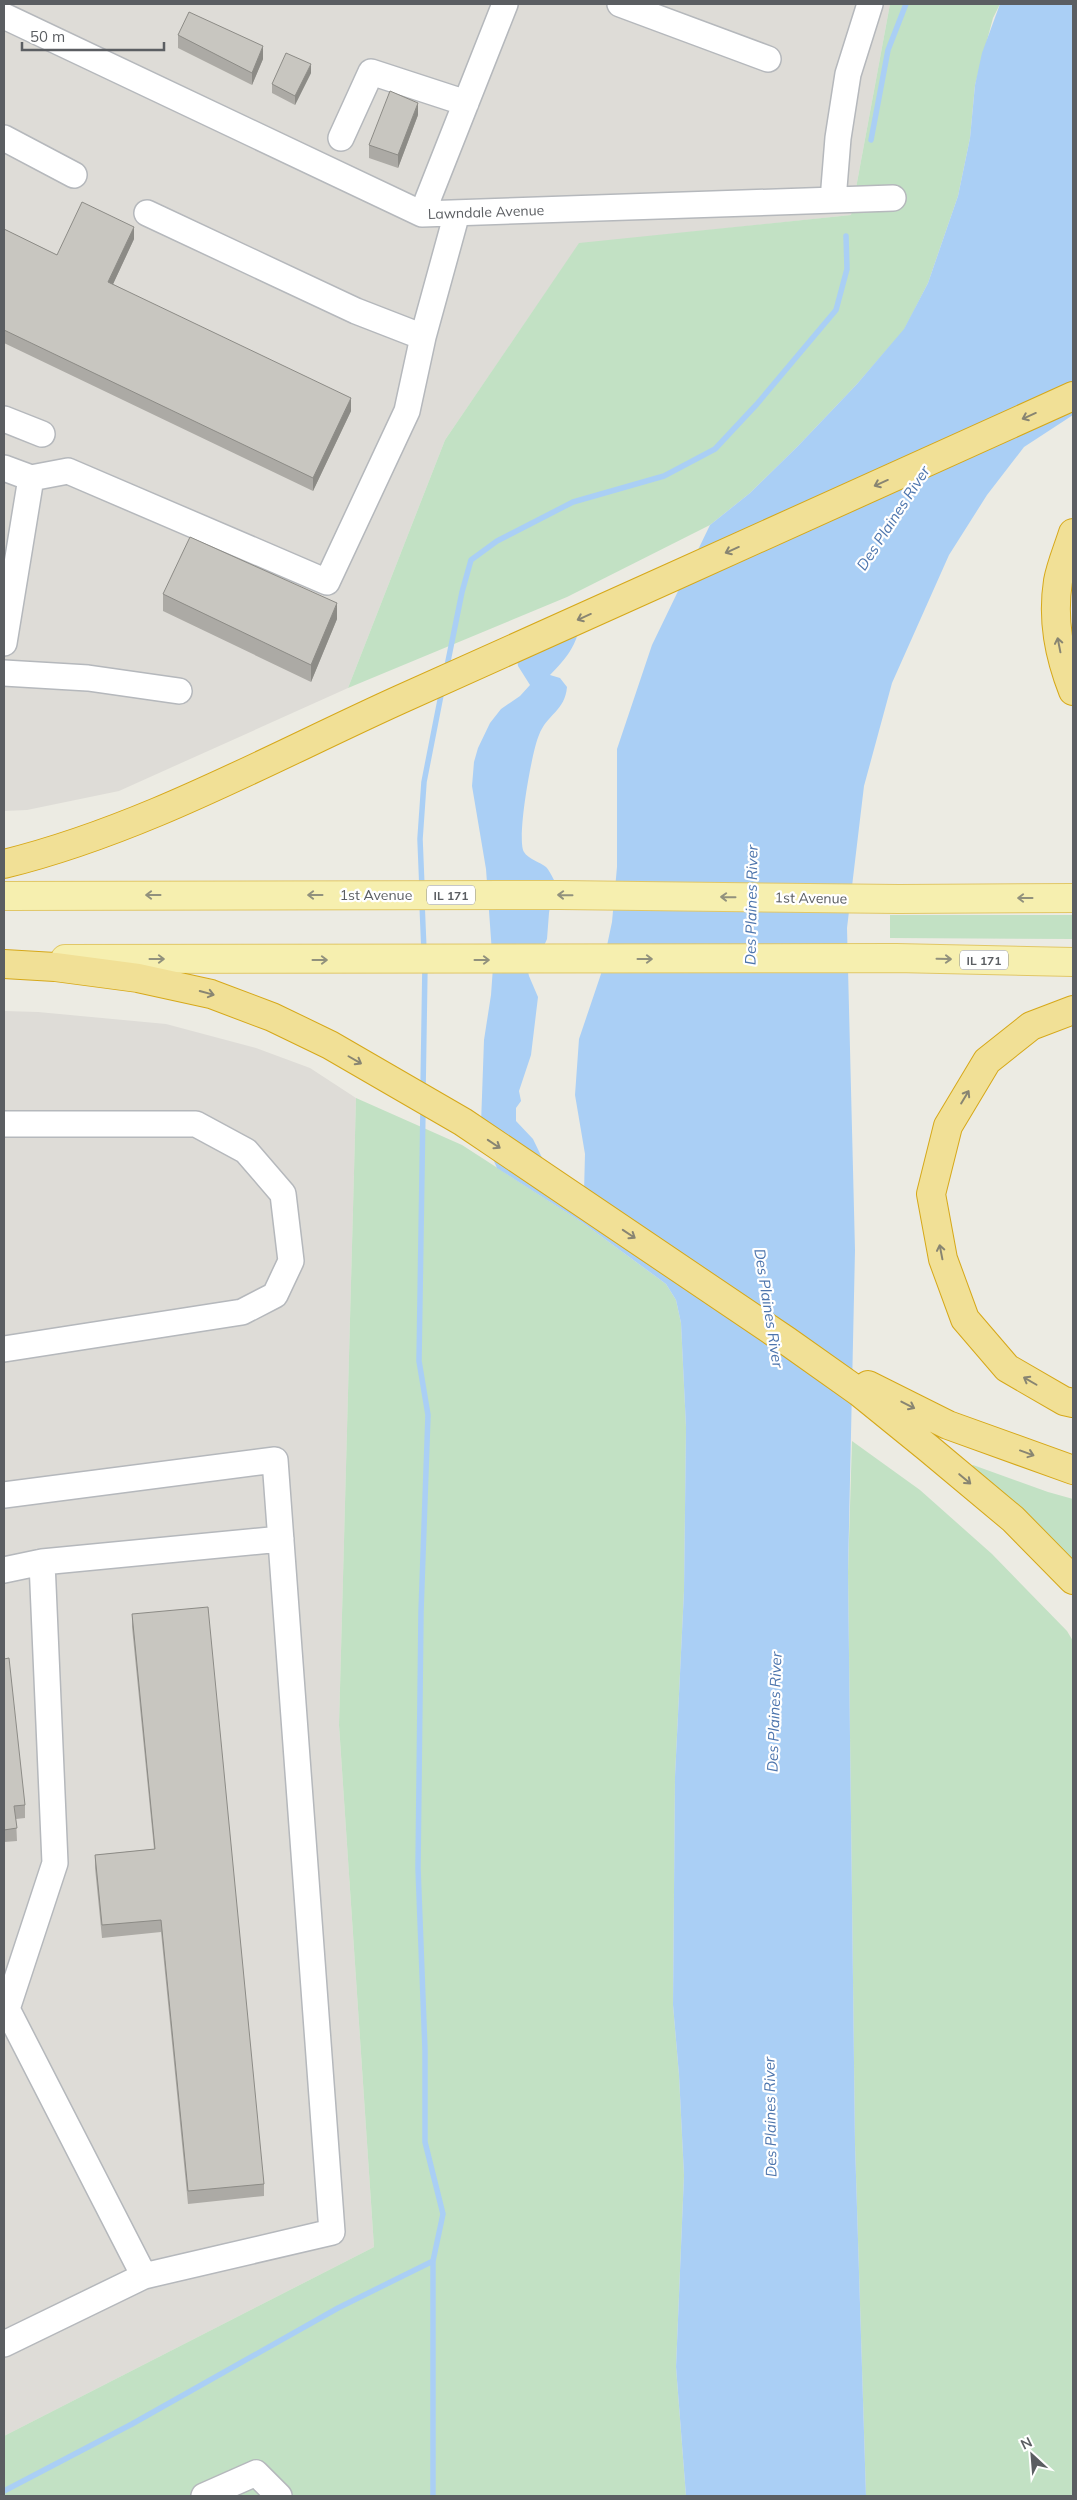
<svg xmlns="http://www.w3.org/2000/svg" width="1077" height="2500" font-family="Mulish,sans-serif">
	<rect width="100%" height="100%" fill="#ecebe3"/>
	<path fill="#dedcd7" d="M4,4H890L851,215L579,244L445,440L348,688L119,791L27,810L4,811Z
		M4,1011L38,1012L166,1024L256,1048L310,1068L356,1098L339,1725L374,2247L4,2436Z"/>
	<path fill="#c2e1c4" d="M890,4H1000L993,18L975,85L970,138L958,196L928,283L904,330L857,384L798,446L750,493L710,525L567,597L348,688L445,440L579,243L851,215Z
		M890,915H1073V939L890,938Z
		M356,1098L462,1145L583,1223L666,1284L676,1300L681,1323L686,1427L684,1591L675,1776L673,2005L679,2075L684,2175L676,2367L686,2496H4V2436L374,2247L339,1725Z
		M852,1441L920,1490L992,1554L1067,1631L1073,1641V2496H866L855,2144L848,1572Z
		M973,1465L1048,1492L1073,1499V1560L969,1468Z"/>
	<path fill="#aacff5" d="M1000,4H1073V415L1024,447L987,495L949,555L892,683L864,786L847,928L855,1250L848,1572L855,2144L866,2496H686L676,2367L684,2175L679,2075L673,2005L675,1776L684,1591L686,1427L681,1323L676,1300L666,1284L583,1223L497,1168L490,1152L481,1124L484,1040L491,995L493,967L486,869L472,786L474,762L478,748L490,723L501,709L520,696L530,685L518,666L516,651L580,622C578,644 566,659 550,675L560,678L567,687C565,711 547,714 539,735C532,750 516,840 524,852C528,859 540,862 546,867C549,870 552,876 554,880L549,913L547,939L543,948L526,963L529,976L538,997L531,1055L519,1091L521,1101L516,1108V1121L533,1139L547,1168L584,1192L585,1154L575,1095L579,1039L601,974L612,922L617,867V749L652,645L710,525L750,493L798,446L857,384L904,329L928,283L958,196L970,138L975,85L982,53Z"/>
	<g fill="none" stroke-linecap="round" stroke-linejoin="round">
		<path stroke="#aacff5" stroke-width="5.5" d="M871,140L888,50L906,4
			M446,671L462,592L471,560L497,541L573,502L664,476L715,449L757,404L836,310L847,269L846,236
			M422,888L420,839L424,782L442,690
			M422,903L424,951
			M423,1091L425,965
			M423,1108L419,1361L428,1415L421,1612L418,1868L425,2050V2142L443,2214L433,2261V2496
			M4,2491L132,2424L338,2308L433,2261"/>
		<g stroke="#b5b8bc" stroke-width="28">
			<path id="minor" d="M620,4L768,59
				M4,16L422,214L893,198
				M4,138L74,175
				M341,138L371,72L466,103
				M833,200L838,138L848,74L870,4
				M147,213L356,311L423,337L457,213
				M422,214L505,4
				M4,419L42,434
				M4,468L31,478L68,471L327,582L407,411L423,337
				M4,643L31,478
				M4,673L88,678L179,691
				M4,1124H196L246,1151L283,1194L291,1261L275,1295L242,1312L4,1349
				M4,1495L275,1460L332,2232L144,2276L4,2344
				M42,1562L281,1539
				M4,1570L42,1562L55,1863L7,2009L4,2002
				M7,2009L144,2276
				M204,2496L256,2473L279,2496"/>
		</g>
		<g stroke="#e1c767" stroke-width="30">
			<path id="major" d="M4,896L560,895L899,899L1073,898
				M65,959L896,958L1073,962"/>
		</g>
		<g stroke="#d6a819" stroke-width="30">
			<path id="highway" d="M1073,533C1068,549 1061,565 1058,581C1052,620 1059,655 1073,691
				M4,864C142,830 269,759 399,700C624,599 848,498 1073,396
				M4,964L55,967L138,978L211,994L272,1017L330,1045L463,1122L787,1341L859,1392L928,1448L1013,1519L1073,1580
				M1073,1010L1031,1026L987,1061L948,1126L931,1194L943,1259L965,1319L1007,1368L1064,1401L1073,1403
				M868,1385L948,1425L1073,1470"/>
		</g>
		<use href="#minor" stroke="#fff" stroke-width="25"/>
		<use href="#major" stroke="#f6efaf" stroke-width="28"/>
		<use href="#highway" stroke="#f1e096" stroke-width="28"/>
	</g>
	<path fill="#acaaa5" d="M178,35L263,59L252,85L178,48Z
		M311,73L295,105L272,93V84Z
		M418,115L398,168L369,158V145Z
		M4,229L57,255L134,239L113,284L351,411L313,491L4,343Z
		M163,594L337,619L311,682L163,611Z
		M132,1614L264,2184V2196L188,2204L161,1932L102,1938L95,1868V1855L154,1849L132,1627Z
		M4,1659L25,1805V1818L16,1819L17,1841L4,1842Z"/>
	<path fill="#8c8b86" d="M263,46V59L252,85V73Z
		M311,64V73L295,105V96Z
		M418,103V115L398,168V155Z
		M134,227V239L108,295V282Z
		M351,398V411L313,491V478Z
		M337,603V619L311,682V665Z"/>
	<path fill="#c8c6c0" stroke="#8c8b86" d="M189,12L263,46L252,73L178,35Z
		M286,53L311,64L295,96L272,84Z
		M390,91L418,103L398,155L369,145Z
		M82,202L134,227L108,282L351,398L313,478L4,330V229L57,255Z
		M190,537L337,603L311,665L163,594Z
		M208,1607L264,2184L188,2191L161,1920L102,1925L95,1855L155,1849L132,1614Z
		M9,1658L25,1805L14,1806L17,1828L4,1830V1659Z"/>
	<defs><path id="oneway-shaft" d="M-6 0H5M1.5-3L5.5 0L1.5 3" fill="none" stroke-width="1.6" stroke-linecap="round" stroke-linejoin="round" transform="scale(1.25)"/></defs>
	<g stroke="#888572">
		<use href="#oneway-shaft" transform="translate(1029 416) rotate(156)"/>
		<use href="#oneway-shaft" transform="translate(881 483) rotate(156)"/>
		<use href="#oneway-shaft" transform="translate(732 550) rotate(156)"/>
		<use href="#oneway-shaft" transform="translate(584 617) rotate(156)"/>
		<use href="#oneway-shaft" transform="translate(1059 645) rotate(-101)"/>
		<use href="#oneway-shaft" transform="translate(207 993) rotate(15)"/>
		<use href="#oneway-shaft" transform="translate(355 1060) rotate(30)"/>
		<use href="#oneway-shaft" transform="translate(965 1097) rotate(-59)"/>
		<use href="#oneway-shaft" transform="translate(494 1144) rotate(34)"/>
		<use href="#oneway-shaft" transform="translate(629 1234) rotate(34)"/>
		<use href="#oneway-shaft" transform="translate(941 1252) rotate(-101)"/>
		<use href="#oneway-shaft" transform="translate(1030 1381) rotate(-150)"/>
		<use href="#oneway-shaft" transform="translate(908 1405) rotate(27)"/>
		<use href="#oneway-shaft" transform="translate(1027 1453) rotate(20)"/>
		<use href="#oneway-shaft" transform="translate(965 1479) rotate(40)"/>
	</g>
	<g stroke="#91917d">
		<use href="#oneway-shaft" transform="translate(153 895) rotate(180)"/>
		<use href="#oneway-shaft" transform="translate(315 895) rotate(180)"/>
		<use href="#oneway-shaft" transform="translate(565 895) rotate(-179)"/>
		<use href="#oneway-shaft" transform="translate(728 897) rotate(-179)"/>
		<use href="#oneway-shaft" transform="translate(1025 898) rotate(180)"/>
		<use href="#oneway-shaft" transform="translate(157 959)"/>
		<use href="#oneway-shaft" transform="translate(645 959)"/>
		<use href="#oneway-shaft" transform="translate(944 959) rotate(1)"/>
		<use href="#oneway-shaft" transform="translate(320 960)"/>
		<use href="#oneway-shaft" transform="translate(482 960)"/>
	</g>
	<g text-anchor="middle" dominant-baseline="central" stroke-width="4.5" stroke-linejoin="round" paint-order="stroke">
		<g fill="#fff" stroke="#8c8e91" stroke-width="1">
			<rect x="427" y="885.5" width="48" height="19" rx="4"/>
			<rect x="960" y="950.5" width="48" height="19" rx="4"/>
		</g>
		<g font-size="12" font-weight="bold" fill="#5b5e62">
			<text x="451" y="895">IL 171</text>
			<text x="984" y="960">IL 171</text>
		</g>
		<g font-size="14" fill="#5b5e62" stroke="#fff">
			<text transform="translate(486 212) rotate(-2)">Lawndale Avenue</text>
			<text x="376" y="895">1st Avenue</text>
			<text transform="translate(811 898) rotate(1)">1st Avenue</text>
		</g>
		<g font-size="15" font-style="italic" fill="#4d75ad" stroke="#fff">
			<text transform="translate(893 518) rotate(-57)">Des Plaines River</text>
			<text transform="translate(751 905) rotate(-89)">Des Plaines River</text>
			<text transform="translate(769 1308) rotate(81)">Des Plaines River</text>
			<text transform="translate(774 1712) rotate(-88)">Des Plaines River</text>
			<text transform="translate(770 2117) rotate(-91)">Des Plaines River</text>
		</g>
	</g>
	<rect width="1077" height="2500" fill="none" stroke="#5b5e62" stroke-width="10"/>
	<g transform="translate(1032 2455) rotate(334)" stroke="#ffffff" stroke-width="4" paint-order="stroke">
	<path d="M0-4L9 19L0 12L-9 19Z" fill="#5b5e62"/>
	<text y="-8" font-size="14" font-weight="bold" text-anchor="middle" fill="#5b5e62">N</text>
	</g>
	<path d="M22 42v8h142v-8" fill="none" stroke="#5b5e62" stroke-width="2.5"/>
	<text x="30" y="42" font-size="15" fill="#5b5e62" stroke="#ffffff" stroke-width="4" paint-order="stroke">50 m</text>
</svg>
